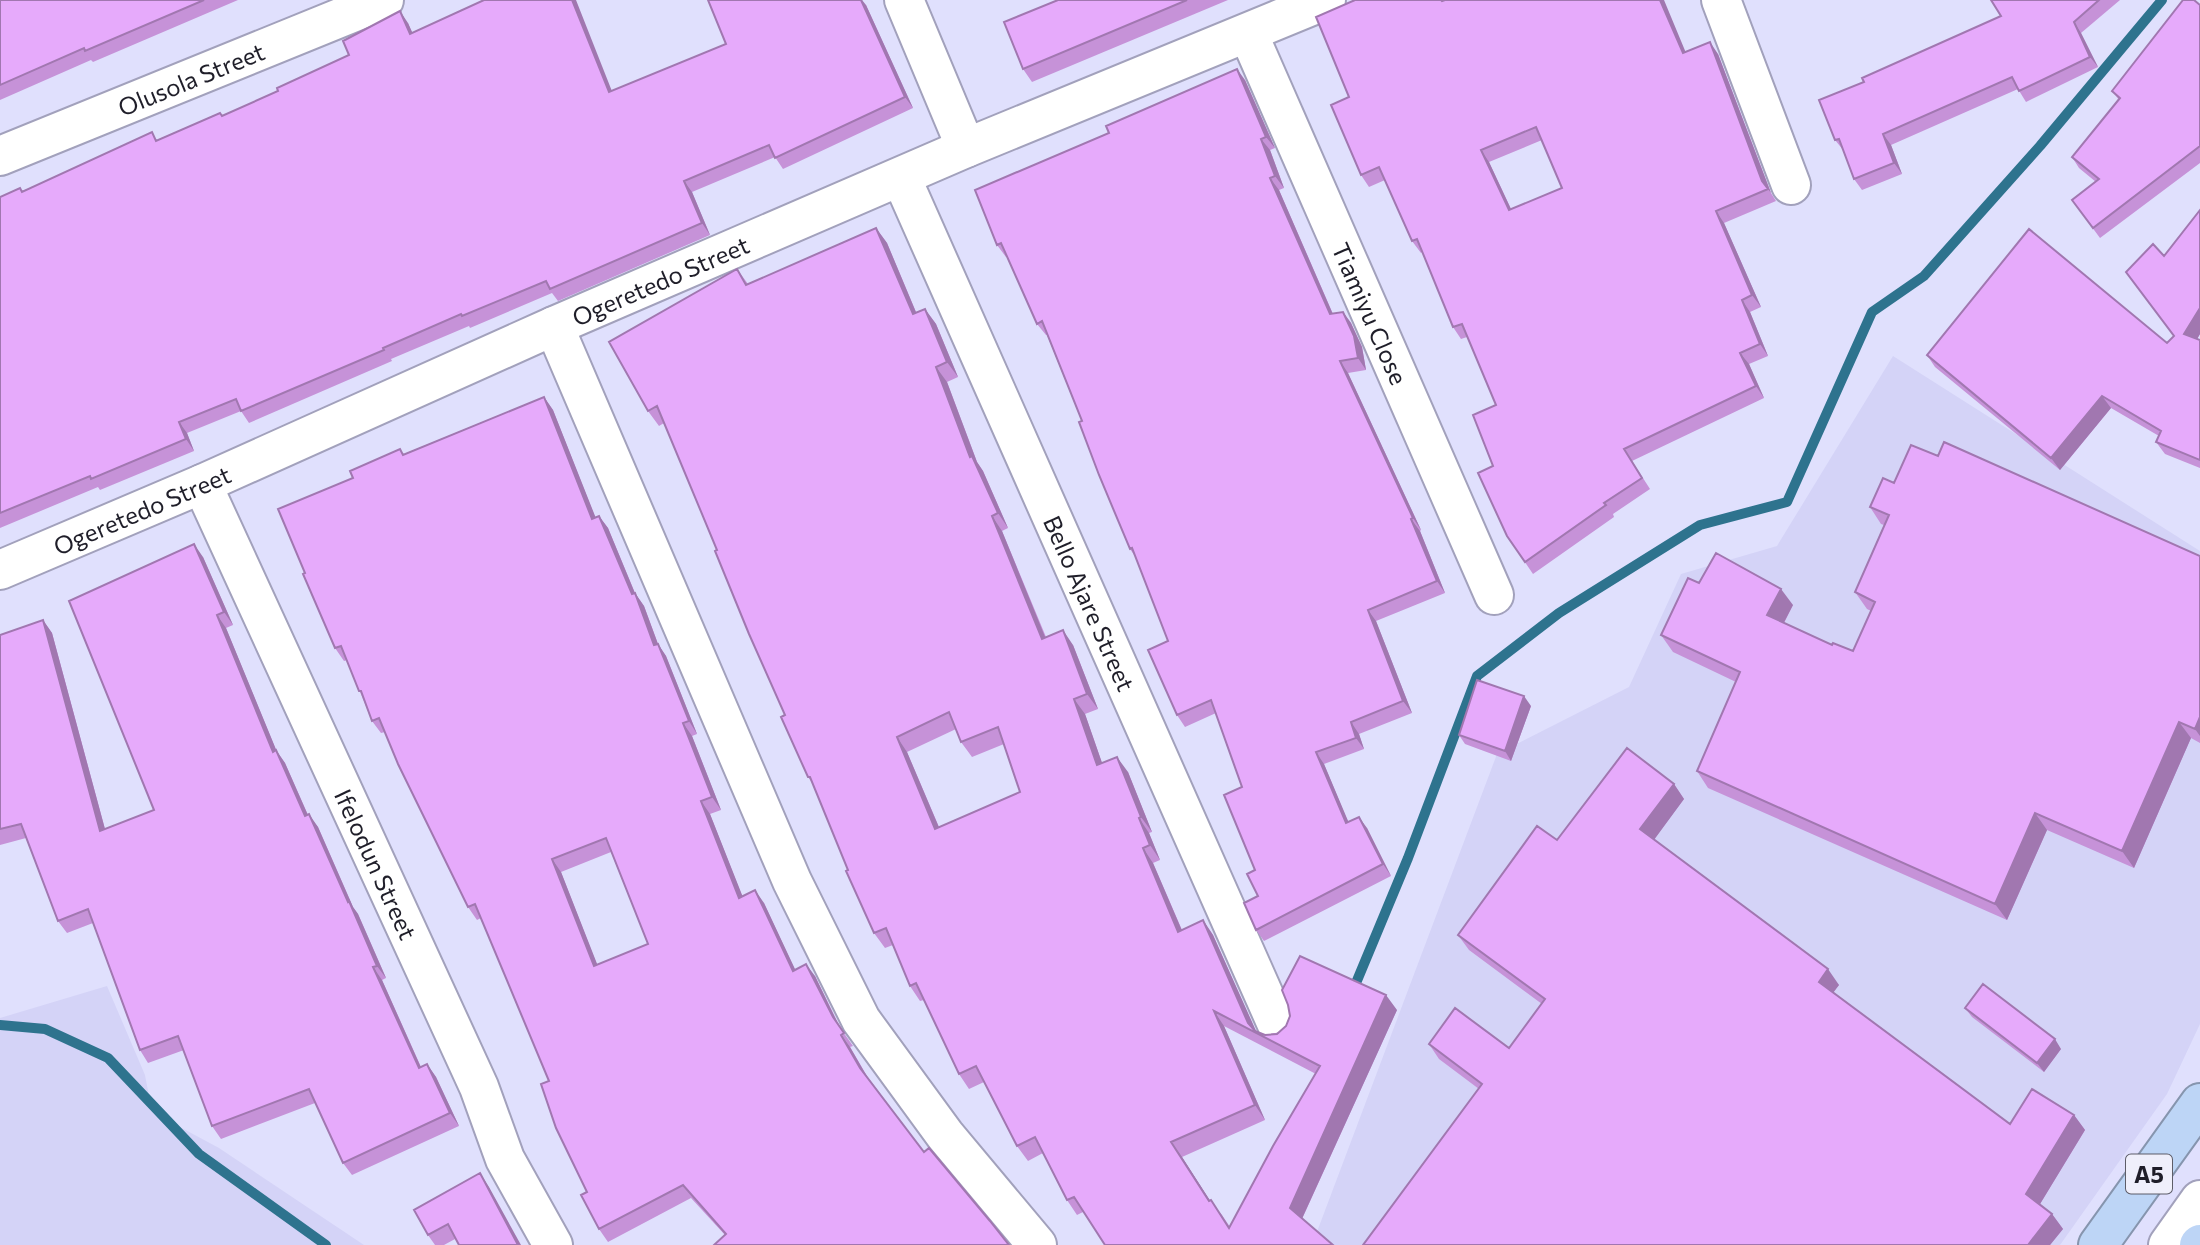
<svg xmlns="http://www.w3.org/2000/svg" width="2200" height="1245" font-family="Commissioner,sans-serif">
	<rect width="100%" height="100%" fill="#e0e0fd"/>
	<path fill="#d4d3f7" d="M1893,356L2200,551V1024L2167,1094L2060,1245H1312L1497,754L1629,687L1681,574L1777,546Z
		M107,986L145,1075L152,1112L219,1148L364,1245H0V1018Z"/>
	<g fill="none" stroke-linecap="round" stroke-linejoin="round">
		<path stroke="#2e738e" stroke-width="10" d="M1351,995L1408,858L1477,676L1559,613L1700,525L1787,502L1872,312L1924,276L2040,146L2162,0
			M0,1025L45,1029L108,1058L199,1154L326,1245"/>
		<g stroke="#a2a1bc" stroke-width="42">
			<g id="minor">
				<path d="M904,0L966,148"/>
				<path d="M1721,0L1791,185"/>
				<path id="s1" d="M1248,33L1494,595"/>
				<path id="s2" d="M0,156L384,0"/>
				<path id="s3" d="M901,177L1279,1029"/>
				<path d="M554,326L792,881L861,1020L945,1135L1037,1245"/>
				<path id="s4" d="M202,484L479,1087L505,1159L553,1245"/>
				<path id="s5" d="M0,570L202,484L554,326L966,148L1326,0"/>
				<path d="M2168,1245L2200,1200"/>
			</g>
		</g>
		<g stroke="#8695ae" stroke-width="42">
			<path id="highway" d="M2098,1245L2200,1103
				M2199,1245L2200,1244"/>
		</g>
		<use href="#minor" stroke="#fff" stroke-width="38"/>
		<use href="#highway" stroke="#bdd5f6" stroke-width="38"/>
	</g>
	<path fill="#c692d8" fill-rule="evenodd" d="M0,0H238L93,62L91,60L0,100Z
		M1058,0H1228L1032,82L1023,69Z
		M1991,0H2120L2081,33L2098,67L2026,102L2018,89L1891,145L1902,174L1862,190L1854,179L1844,151L1835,140L1864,82L2001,16Z
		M866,5L913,108L783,169L775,157L692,192L710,235L558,301L552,293L470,328L469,326L391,359L392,361L249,423L241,411L187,433L194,451L100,490L98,487L0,528V197L22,191L157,140L220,113L222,116L278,91L349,55L408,23L412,33L612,91Z
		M2200,5V163L2100,238L2072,200L2096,182L2079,168L2072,157L2119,100L2112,91Z
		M1686,52L1718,54L1771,193L1776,201L1724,223L1761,307L1750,312L1768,356L1749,364L1764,398L1632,461L1650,489L1613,514L1614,517L1533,574L1507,536L1493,466L1496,405L1467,337L1461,339L1453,327L1422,252L1421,253L1412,241L1385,180L1369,187L1361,175L1349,97ZM1542,140L1562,188L1511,209L1489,162Z
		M1245,80L1275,148L1270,150L1284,188L1279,190L1333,314L1343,312L1351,323L1362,347L1366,370L1348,373L1421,530L1420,531L1445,593L1376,621L1412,713L1359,734L1364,749L1324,764L1348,822L1367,828L1391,876L1264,941L1256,930L1258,896L1242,787L1216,713L1185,727L1177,715L1168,641L1137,559L1130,549L1082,421L1047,335H1046L1037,324L1007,256L1006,257L997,245Z
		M2200,210V334L2197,339L2200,340V468L2165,454L2156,442L2159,436L2111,408L2060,470L1935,367L1927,355L2167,343L2174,336L2126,272L2164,256Z
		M876,228L887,243L916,312L925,309L936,324L958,377L947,382L977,462L983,471L1008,528L1002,531L1046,637L1073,645L1098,709L1085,714L1102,763L1128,772L1152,832L1149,833L1160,860L1153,863L1182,930L1203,920L1213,935L1256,1032L1265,1035L1397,1010L1302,1219L1333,1245L1083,1212L1077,1215L1067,1200L1043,1153L1028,1161L1017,1146L984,1082L969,1089L959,1074L924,1000L920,1001L910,986L893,945L885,948L874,933L814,785L808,777L785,715L664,423L659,426L648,411L737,269L748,284ZM956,729L961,742L972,757L1004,744L1020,792L939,827L907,752ZM1224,1026L1316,1074L1230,1227L1222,1215L1210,1201L1182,1157L1265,1120Z
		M544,397L553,410L595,517L599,516L608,528L635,593L644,606L658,644L666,656L697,734L692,736L721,810L710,814L742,896L764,903L795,970L815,976L841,1029L853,1046L850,1047L867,1076L924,1152L990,1221L725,1235L691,1198L608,1242L599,1229L549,1081L481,918L477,920L468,907L385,732L381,733L372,721L347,660L344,661L335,648L305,573L353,478L404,454ZM611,852L648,944L597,965L561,872Z
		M1938,456L2200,556V743L2191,738L2134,868L2047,830L2007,920L1708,788L1697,771L1736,682L1673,652L1661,635L1699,583L1793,605L1784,623L1832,645L1853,651L1871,611L1867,609L1855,592L1884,525L1881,524L1870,507L1894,483Z
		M203,557L233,625L226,628L276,750L285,763L308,815L318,827L353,907L358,914L386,978L382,980L421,1067L427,1064L436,1077L459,1126L352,1175L343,1163L315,1103L221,1139L212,1126L184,1050L148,1063L140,1050L93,923L67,933L58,921L26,838L0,845V635L43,620L52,633L105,829L154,810Z
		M1531,706L1511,761L1465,744L1459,735Z
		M1674,784L1684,799L1654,839L1839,985L1833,992L2010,1124L2074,1115L2085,1130L2040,1204L2052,1214L2063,1229L2050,1245H1363L1479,1089L1439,1059L1429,1044L1509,1048L1542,1004L1469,950L1458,935L1557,840Z
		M1965,1008L2061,1049L2044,1072L1972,1017Z
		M489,1187L455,1239L444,1245H435L428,1235Z"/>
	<path fill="#a177b0" d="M572,0H576L617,104L609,92Z
		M861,0H862L866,5L913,108L905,97Z
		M1660,0H1664L1691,65L1683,53Z
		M400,11L408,23L418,45L410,34Z
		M2074,22L2081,33L2098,67L2090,57Z
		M1710,42L1718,54L1771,193L1762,181Z
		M1237,69L1245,80L1275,148L1266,137Z
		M1883,134L1891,145L1902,174L1894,163Z
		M1261,139L1270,150L1284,188L1275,176Z
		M1481,150L1489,162L1517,222L1509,210Z
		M1270,178L1279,190L1338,326L1330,314Z
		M684,181L692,192L710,235L702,223Z
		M1716,211L1724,223L1761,307L1752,295Z
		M876,228L887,243L923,329L913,314Z
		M1742,300L1750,312L1768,356L1760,344Z
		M2200,308V334L2193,346L2184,334Z
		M925,309L936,324L958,377L947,362Z
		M1343,312L1351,323L1362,347L1366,370L1358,358Z
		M1740,353L1749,364L1764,398L1756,386Z
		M1340,361L1348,373L1421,530L1413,518Z
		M936,367L947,382L977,462L983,471L1008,528L998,513L970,457Z
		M2102,396L2111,408L2060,470L2051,458Z
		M544,397L553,410L601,531L592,519Z
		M179,422L187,433L194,451L186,439Z
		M599,516L608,528L639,603L635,593L644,606L658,644L666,656L697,734L689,721L654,645L632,594Z
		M992,516L1002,531L1052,654L1042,639Z
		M1411,519L1420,531L1445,593L1437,581Z
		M194,544L203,557L233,625L224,612Z
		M1781,589L1793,605L1779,632L1767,615Z
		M1368,610L1376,621L1412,713L1403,701Z
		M217,615L226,628L282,764L273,752Z
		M43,620L52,633L109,844L100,831Z
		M1063,630L1073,645L1098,709L1087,694Z
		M1524,696L1531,706L1511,761L1505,751Z
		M1074,699L1085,714L1108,780L1097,765Z
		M2200,717V736L2195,729Z
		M1351,722L1359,734L1364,749L1356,738Z
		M2179,722L2191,738L2134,868L2122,851Z
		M683,723L692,736L721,810L712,797Z
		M897,737L907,752L946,844L935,829Z
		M276,750L285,763L314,829L305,816Z
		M1316,752L1324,764L1354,835L1346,823Z
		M1117,757L1128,772L1152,832L1141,817Z
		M1674,784L1684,799L1651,844L1640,829Z
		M701,801L710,814L748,910L739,898Z
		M2035,813L2047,830L2007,920L1995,904Z
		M309,814L318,827L353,907L358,914L386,978L377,966Z
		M1359,817L1367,828L1391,876L1383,864Z
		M1139,818L1149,833L1160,860L1150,845Z
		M1143,848L1153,863L1189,947L1178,932Z
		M552,859L561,872L603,979L594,966Z
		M755,890L764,903L802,984L793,971Z
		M1203,920L1213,935L1257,1033L1248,1023Z
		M806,964L815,976L841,1030L833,1017Z
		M373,967L382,980L427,1081L419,1068Z
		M1828,969L1839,985L1830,997L1819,982Z
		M1386,995L1397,1010L1300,1223L1290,1208Z
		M1214,1011L1224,1026L1265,1120L1255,1105Z
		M841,1035L850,1047L869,1080L860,1068Z
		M2055,1039L2061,1049L2044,1072L2037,1063Z
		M427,1064L436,1077L459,1126L450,1113Z
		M2074,1115L2085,1130L2037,1209L2026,1194Z
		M1171,1142L1182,1157L1220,1216L1209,1201Z
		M480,1173L489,1187L521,1245H518Z
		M2052,1214L2063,1229L2050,1245H2028Z"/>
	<path fill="#e6aafb" stroke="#a177b0" stroke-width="2" fill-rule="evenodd" d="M0,0H204L85,51L84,48L0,85Z
		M484,0H572L609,92L726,44L708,0H861L905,97L775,158L769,145L684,181L702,223L550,289L546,281L462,316L461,314L383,348L384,350L241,411L236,399L179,422L186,439L91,479L90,476L0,513V197L20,188L22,192L152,132L156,141L220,113L222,116L278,91L277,88L349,55L343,41L400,11L410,34Z
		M1058,0H1187L1023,69L1004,22Z
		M1355,0H1441L1442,1L1445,0H1660L1683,53L1710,42L1762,181L1768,189L1716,211L1752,295L1742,300L1760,344L1740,353L1756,386L1624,449L1642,478L1604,503L1606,505L1525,562L1507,536L1478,473L1493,466L1473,415L1496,405L1462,324L1453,327L1417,239L1412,241L1379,167L1361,175L1331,105L1349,97L1316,17ZM1536,127L1562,188L1509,210L1481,150Z
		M1991,0H2099L2074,22L2090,57L2019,91L2012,77L1883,134L1894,163L1854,179L1839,139L1835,140L1819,100L1864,82L1862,78L2001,16Z
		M2183,0H2194L2200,5V146L2093,228L2072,200L2099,179L2072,157L2120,98L2112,91Z
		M1237,69L1266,137L1261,139L1275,176L1270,178L1330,314L1343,312L1354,336L1358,358L1340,361L1413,518L1411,519L1437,581L1368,610L1403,701L1351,722L1356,738L1316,752L1346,823L1359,817L1383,864L1256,930L1244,903L1258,896L1247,874L1255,870L1224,795L1242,787L1211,700L1177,715L1148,650L1168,641L1132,548L1130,549L1099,475L1079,422L1082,421L1042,321L1037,324L1001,243L997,245L975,190L1109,133L1106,126Z
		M2200,210V308L2184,334L2200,340V460L2156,442L2161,431L2102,396L2051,458L1927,355L2029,229L2167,343L2174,336L2126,272L2153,244L2164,256Z
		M876,228L913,314L925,309L947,362L936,367L970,457L972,456L998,513L992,516L1042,639L1063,630L1087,694L1074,699L1097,765L1117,757L1141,817L1139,818L1150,845L1143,848L1178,932L1203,920L1248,1023L1255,1031L1265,1035L1277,1034L1286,1026L1290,1016L1288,1005L1282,990L1300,956L1386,995L1290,1208L1333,1245H1105L1074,1197L1067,1200L1035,1137L1017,1146L976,1066L959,1074L916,983L910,986L886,928L874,933L846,871L848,870L810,777H808L781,717L785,715L749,634L715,551L717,550L657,406L648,411L609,342L737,269L746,285ZM949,712L961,742L998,727L1020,792L935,829L897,737ZM1214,1011L1320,1066L1273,1146L1229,1228L1211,1200L1209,1201L1171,1142L1255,1105Z
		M544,397L592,519L599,516L632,594L635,593L654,645L658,644L689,721L683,723L712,797L701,801L739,898L755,890L793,971L806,964L833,1017L844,1033L841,1035L860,1068L924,1152L929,1148L990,1221L1009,1245H714L726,1234L683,1185L599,1229L581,1195L587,1192L556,1128L541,1084L549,1081L475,904L468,907L398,764L379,718L372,721L361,691H359L341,646L335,648L303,574L305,573L278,509L353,478L350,471L400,449L403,455ZM606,838L648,944L594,966L552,859Z
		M1944,442L2200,556V717L2195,729L2179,722L2122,851L2035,813L1995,904L1697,771L1740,672L1661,635L1688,578L1699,583L1716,553L1781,589L1767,615L1832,645L1833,643L1853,651L1875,602L1855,592L1889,515L1870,507L1883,478L1894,483L1911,445L1938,456Z
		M194,544L224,612L217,615L273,752L276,750L305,816L309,814L348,902L349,901L377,966L373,967L419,1068L427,1064L450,1113L343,1163L309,1089L212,1126L178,1036L140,1050L88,909L58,921L21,824L0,829V635L43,620L100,831L154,810L69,601Z
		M1477,680L1524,696L1505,751L1459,735Z
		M1627,748L1674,784L1640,829L1828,969L1819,982L2010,1124L2032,1089L2074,1115L2026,1194L2052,1214L2028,1245H1363L1482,1084L1429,1044L1455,1008L1509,1048L1545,999L1458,935L1537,826L1557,840Z
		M1983,984L2055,1039L2037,1063L1965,1008Z
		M480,1173L518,1245H459L448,1224L428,1235L414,1210Z"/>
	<g text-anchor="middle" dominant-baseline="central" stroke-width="5" stroke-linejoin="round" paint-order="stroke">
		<rect fill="#efeffb" stroke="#5d5d68" stroke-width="2" x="2126" y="1154.5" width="46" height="39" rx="5"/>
		<g font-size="23" font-weight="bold" fill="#1f1e29">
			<text x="2149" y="1174">A5</text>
		</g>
		<g font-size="24" fill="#1f1e29" stroke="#efeffb">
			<text stroke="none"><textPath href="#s2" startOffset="206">Olusola Street</textPath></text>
			<text stroke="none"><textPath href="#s5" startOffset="721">Ogeretedo Street</textPath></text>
			<text stroke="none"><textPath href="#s1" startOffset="306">Tiamiyu Close</textPath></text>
			<text stroke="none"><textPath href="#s5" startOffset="154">Ogeretedo Street</textPath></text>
			<text stroke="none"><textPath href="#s3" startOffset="466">Bello Ajare Street</textPath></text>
			<text stroke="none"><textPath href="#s4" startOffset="418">Ifelodun Street</textPath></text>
		</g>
	</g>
</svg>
